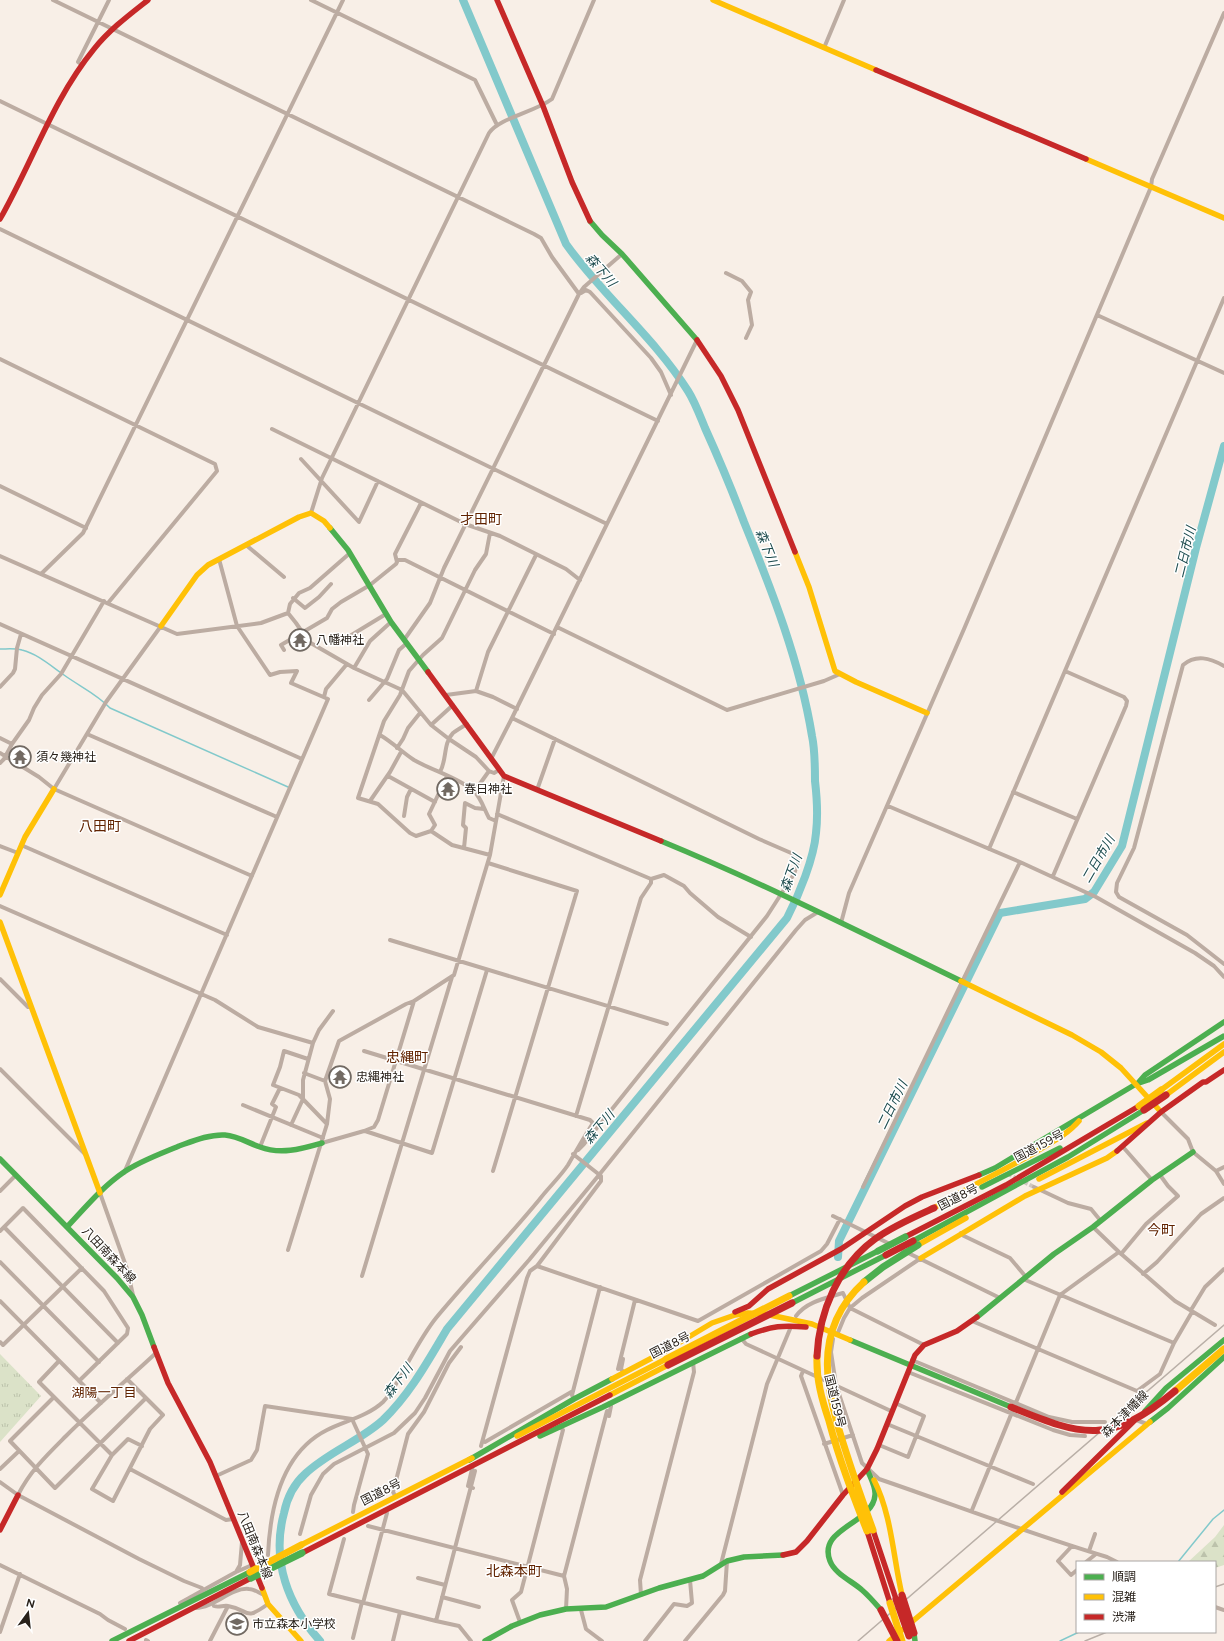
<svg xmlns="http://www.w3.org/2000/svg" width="1224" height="1641" font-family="Figtree,'Noto Sans JP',sans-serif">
	<defs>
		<pattern id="forest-firs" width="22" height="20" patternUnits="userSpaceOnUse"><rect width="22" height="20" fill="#dbe2c8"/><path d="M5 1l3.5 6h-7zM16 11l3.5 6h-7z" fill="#bcc2ab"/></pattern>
		<pattern id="park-tufts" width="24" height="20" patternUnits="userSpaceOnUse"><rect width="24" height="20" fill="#dbe2c8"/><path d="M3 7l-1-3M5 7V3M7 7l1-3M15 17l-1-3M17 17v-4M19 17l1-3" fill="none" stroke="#bcc2ab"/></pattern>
	</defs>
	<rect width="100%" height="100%" fill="#f8efe7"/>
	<path fill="url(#forest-firs)" d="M1224,1525V1565L1215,1568V1562H1188L1215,1537Z"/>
	<path fill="url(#park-tufts)" d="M0,1354L41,1396L0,1442Z"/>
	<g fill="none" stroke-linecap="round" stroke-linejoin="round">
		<path stroke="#82c9cb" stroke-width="1.5" d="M0,649C7,649 15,648 22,650C38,654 51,666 64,675C79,686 97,694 110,708L288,787
			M1178,1562L1213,1519L1224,1510
			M1060,1641L1079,1632"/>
		<path stroke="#82c9cb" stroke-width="8" d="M838,1257L839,1241L998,917L1000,913L1085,899L1094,892L1122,846L1196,548L1224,446
			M320,1641C288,1605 271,1561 284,1513C287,1498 294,1484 305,1474C328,1452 360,1441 383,1420C410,1394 428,1361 447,1329L787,918C799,895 814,858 816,833C818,816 817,798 815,781C815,766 815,750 812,736C800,662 772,591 744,522C732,490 719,459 705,428C700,416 695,402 688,391C654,337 603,296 566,244L463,0"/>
		<path stroke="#cec6be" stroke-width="4" stroke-dasharray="4 2" stroke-linecap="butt" d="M1008,1174L1034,1187"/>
		<path stroke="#bcaca2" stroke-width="4" d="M53,0L534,234L541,238L552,257L579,294
			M311,0L475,80L497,125
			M824,48L844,0
			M82,65L78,62L109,0
			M0,101L658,421
			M0,229L607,524
			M726,273L742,281L751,292L748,300L752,325L746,338
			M581,293L586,290L590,292L651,358L661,372L671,395
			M1097,315L1224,373
			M0,359L215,464L217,471L108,603
			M272,429L465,524L500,536L566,569L580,580
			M301,459L359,522L378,481
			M0,486L86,528
			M311,513L322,478L489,133C499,118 535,112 552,99L594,0
			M246,545L284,577
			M0,556L177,634L261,623L288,613L296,623L309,642L354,668L402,690L431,725L449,739L476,757L489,771L494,773L499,770
			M397,560H405L554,634
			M41,574L83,533L343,0
			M293,598L305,608L319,597L331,584
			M288,613L290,604L299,593L310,588L350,553
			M0,624L302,759
			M557,627L727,710L824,681L840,674
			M404,640L430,603L444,568L579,294L584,287L622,254
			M340,642L386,614
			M284,650L281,645L327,618L332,609L341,602L370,585L396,564L397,562L395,554L421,503
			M1224,666C1210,658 1196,654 1183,665L1134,848L1117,883L1116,892L1119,897L1187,935L1224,964
			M354,668L370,641L391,622
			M0,687L13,673L15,669L17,648L21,634
			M476,691L488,652L536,555
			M446,695L476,691L493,697L517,709
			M324,697L326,689L347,664
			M369,700L387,679L399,650L407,643
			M512,718L759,839L798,856V862L794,874L767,916L584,1144L578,1150
			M431,725L453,705
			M87,734L277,817
			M380,735C392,742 402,752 414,760C433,771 457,777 474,791C481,798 484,809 489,818L496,821
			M0,738L12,744
			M397,748L403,739L408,728L420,713
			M0,753L39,777L54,789L252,876
			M491,759L512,718L697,340
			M0,763L4,759L12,744L29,720L34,708L42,695L61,674L104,601
			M440,772C447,760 443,743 453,733C457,730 462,727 467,724
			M388,776L435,802
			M447,776L429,814L435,825L431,831L452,845L490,855
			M54,789L106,702L161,626
			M537,790L555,739
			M474,792L489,771
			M1013,792L1077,819
			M370,801L390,772L401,752
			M888,806L1020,862L1096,897L1195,953L1214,966L1224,977
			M497,814L651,879L664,875L684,886L690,893L718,917L751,937
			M404,816L407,797L411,789
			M431,831L416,836L410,833L378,804L358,798L384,721L400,695L409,671L423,655L442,638L475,570L486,554L490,533
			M21,845L227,935
			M0,846L18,853
			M464,848L466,828L463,825L465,803L475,808L484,809
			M989,849L1224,298
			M488,863L577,891L493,1171
			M1053,876L1126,706L1127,701L1124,697L1065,671
			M0,906L215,1000L258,1027L313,1043
			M841,923L849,893L964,629L1151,187L1152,179L1224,13
			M390,940L667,1024
			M0,979L28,1007H31
			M308,1059L284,1051L280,1067L273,1085L299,1095L327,1124
			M0,1069L85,1154
			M304,1073L325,1081
			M243,1105L323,1138
			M1161,1112L1188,1139L1193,1152L1216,1171L1224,1184
			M576,1116L641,898L651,883V879
			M291,1125L303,1099V1080L313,1043L319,1030L333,1011
			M365,1131L432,1153L487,970
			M322,1143L364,1131L374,1127L378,1120L414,1001L454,975L490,855L504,776
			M260,1147L276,1107L272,1104L280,1088
			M1123,1147L1152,1180
			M1216,1171L1224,1167
			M124,1173L328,699L291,683L297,671L280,672L270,675L237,626L219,559
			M863,1187L1020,862
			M1034,1187L1068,1203L1091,1209L1100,1220
			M0,1191L16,1175
			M100,1193L127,1269L133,1295
			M833,1216L892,1245
			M4,1227L118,1343
			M1093,1227L1119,1252L1175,1301L1215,1325
			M0,1231L23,1208L104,1291L128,1328L127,1334L79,1381
			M961,1233L964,1236L1010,1258L1026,1277
			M898,1248L1000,1298
			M288,1250L327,1124L330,1099L325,1081L339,1041L406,1004L414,1001
			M1121,1254L1146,1224L1178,1196L1168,1186L1160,1175
			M0,1262L99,1362
			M537,1266L698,1321L821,1251L827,1244L840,1219
			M1143,1274L1157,1262L1201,1214L1224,1198
			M362,1276L452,977
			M1023,1279L1174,1343
			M0,1301L101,1403
			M1191,1310L1205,1287L1224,1269
			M796,1316C807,1301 827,1298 843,1293L850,1308L924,1345
			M972,1321L1137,1391L1160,1374L1174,1343L1192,1312
			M837,1335L844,1318L850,1308L862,1298L921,1258
			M741,1338L746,1344L891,1411
			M833,1339L831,1352L836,1385L862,1463L879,1479C955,1505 1030,1534 1107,1557L1117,1562
			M0,1342L3,1345L82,1268
			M623,1359L621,1369L624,1373
			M912,1360L1049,1417L1072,1422H1105
			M59,1361L39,1382L112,1455
			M618,1369L635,1300
			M803,1371L801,1376L843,1495
			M908,1372L1053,1430L1070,1435L1085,1436
			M127,1379L163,1415L150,1429L113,1501L92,1489L112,1455L128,1439L142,1446
			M54,1397L10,1441L55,1488L146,1398
			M574,1399L572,1395L600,1287
			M609,1416L611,1406L610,1403
			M1136,1420L1147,1424
			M887,1424L1033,1484
			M485,1442L573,1391
			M824,1444L853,1435
			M879,1445L908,1457L924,1416L895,1403
			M481,1446L527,1278L530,1271L537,1266L601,1181V1176L573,1154
			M473,1465L468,1486L473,1488
			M0,1469L19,1451
			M130,1469L226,1520L233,1519
			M216,1476L251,1460L257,1450L265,1406L352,1419L368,1454L354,1505L353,1512
			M0,1482L18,1495L139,1559L184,1581L202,1588
			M18,1495C30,1471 48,1454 66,1436C95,1407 126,1381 156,1353
			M396,1497L393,1492L408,1434L424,1412L449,1363L461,1347
			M972,1510L1060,1295L1119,1252
			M368,1526L564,1576
			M300,1534L311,1495L323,1474L334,1464L394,1433L415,1413L425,1398L450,1351L529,1260L599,1175L796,930L805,920L818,912
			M344,1539L329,1594L436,1621L459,1626L471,1641
			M1072,1546L1058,1561L1071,1575L1077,1570
			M1089,1551L1095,1534
			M268,1555C270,1509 281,1453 327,1430C345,1421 368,1416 383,1402C393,1392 399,1379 406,1366C415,1350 424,1333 436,1318C469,1278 506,1240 539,1200C548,1188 560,1177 568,1165C576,1151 584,1137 593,1123L590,1120L364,1051
			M1086,1562L1096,1554
			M721,1564L767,1384L790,1329
			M0,1565L100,1614L108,1620L125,1629
			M236,1572L252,1565
			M418,1578L445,1585
			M641,1595L640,1580L694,1372L693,1362
			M442,1597L479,1607
			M180,1603L236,1572L240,1565L242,1542
			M363,1603L387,1513L385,1510
			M228,1606C251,1610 243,1622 268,1604
			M1215,1607L1224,1610
			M196,1608C214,1608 231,1587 249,1589C254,1589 259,1593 264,1595
			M566,1609L567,1589L564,1576L607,1411
			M581,1610L586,1629L602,1641
			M436,1621L475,1471
			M520,1622L512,1600L521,1592L563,1430L560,1427
			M0,1632L20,1574
			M353,1638L362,1602
			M146,1640L148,1641
			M210,1641L228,1606C223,1605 219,1608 214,1606
			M393,1641L400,1612
			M645,1641L674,1604L687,1606L692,1603L690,1580
			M685,1641L723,1595L725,1591L727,1561"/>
		<path stroke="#4caf50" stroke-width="5.5" d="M590,221L602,235L622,254L697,340
			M330,528L348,550L391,622L428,672
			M661,841C763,883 862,933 961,981
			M1138,1083L1145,1075L1224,1022
			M0,1159L117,1278L133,1297L142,1315L154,1347
			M979,1175L995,1168L1136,1084L1148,1080L1224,1036
			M982,1187L1060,1148
			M67,1227C85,1208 102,1187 124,1172C140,1161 160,1154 179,1146C193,1141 210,1134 225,1135C238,1136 248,1143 260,1147C281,1155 301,1149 322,1143
			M913,1241L1068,1157L1144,1110
			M789,1296L878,1251
			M792,1303L886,1255
			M977,1317L1054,1254L1093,1227L1152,1180L1193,1152
			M850,1340L1011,1407
			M1145,1411L1166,1388L1224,1340
			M1150,1422L1168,1408L1224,1357
			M540,1436L603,1407L751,1334
			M469,1460L574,1399L612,1379
			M867,1469C870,1477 876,1487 875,1495C873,1524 817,1528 830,1561C835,1574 852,1581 862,1590C869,1596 875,1603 881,1610
			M914,1633L915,1641
			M112,1641L250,1572
			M485,1641L512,1626L540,1615L566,1609L606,1607L659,1588L703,1576L727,1561L744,1557L783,1555"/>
		<path stroke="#ffc107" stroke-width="5.5" d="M713,0L876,70
			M1086,159L1224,218
			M795,552L809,587L835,671L856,682L927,713
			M161,626L197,575L208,565L299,517L311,513L324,521L330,528
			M0,895L25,837L54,789
			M0,922L100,1193
			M961,981L1072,1035L1101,1052L1121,1068L1161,1112
			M1161,1090L1224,1044
			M1166,1095L1224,1052
			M1039,1179L1147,1123
			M934,1208C966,1188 1001,1172 1034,1153C1050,1143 1067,1135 1079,1121
			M918,1245L966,1218
			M921,1258L1025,1196L1107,1158L1117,1151
			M612,1379L667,1350L712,1323L735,1315L748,1313L765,1314L812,1324L850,1340
			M610,1395L668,1365
			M517,1436L666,1359
			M874,1480C892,1516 893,1557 902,1595
			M301,1545L472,1458
			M262,1588L268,1604L301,1641
			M889,1641L1150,1422"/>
		<path stroke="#c62828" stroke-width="5.5" d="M497,0L543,106L572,182L590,221
			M876,70L1086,159
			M0,219C32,163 53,99 94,49C109,30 129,15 148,0
			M697,340L721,376L738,410L795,552
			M428,672L504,776L661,841
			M1117,1151L1161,1112L1203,1082H1206L1224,1070
			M905,1237L1006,1185L1139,1106
			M735,1312L749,1306L768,1289L841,1249L905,1206L922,1197L979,1175
			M751,1334C773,1326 782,1325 806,1327
			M154,1347L168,1383L210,1462L262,1588
			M1062,1492L1134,1421
			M0,1530L18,1495
			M873,1530L896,1599
			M867,1531L890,1603
			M302,1553L610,1395
			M783,1555L796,1552L807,1541L843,1495L867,1469L877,1449L915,1355L924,1345L957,1331L977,1317
			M129,1641L251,1578"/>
		<path stroke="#b9afa7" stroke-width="1.5" d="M1215,1587L1224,1584
			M858,1641L1224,1325
			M1085,1641L1107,1632"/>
		<path stroke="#4caf50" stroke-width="7" d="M878,1251L905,1237
			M864,1282L883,1267L918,1245
			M251,1578L302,1553"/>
		<path stroke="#ffc107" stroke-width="7" d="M1139,1106L1161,1090
			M864,1282C809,1332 827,1394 847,1455C855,1480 864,1505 873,1530
			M817,1356C816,1379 822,1400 829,1421C839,1459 853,1495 867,1531
			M666,1359L789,1296
			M1175,1391L1224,1349
			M250,1572L301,1545
			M890,1603L902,1641"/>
		<path stroke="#c62828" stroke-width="7" d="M1144,1110L1166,1095
			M886,1255L913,1241
			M817,1356C819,1312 838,1266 875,1239C893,1226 914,1217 934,1208
			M668,1365L792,1303
			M1011,1407C1084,1437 1110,1445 1175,1391
			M902,1595L914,1633
			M896,1599L909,1636
			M881,1610L897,1641"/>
	</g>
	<defs>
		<g id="temple-ring" transform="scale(1.15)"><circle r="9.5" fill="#fff" stroke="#716962" stroke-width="1.5"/><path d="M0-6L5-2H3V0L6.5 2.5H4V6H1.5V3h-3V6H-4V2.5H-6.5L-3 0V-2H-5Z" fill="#716962"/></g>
		<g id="school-ring" transform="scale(1.15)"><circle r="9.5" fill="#fff" stroke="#716962" stroke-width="1.5"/><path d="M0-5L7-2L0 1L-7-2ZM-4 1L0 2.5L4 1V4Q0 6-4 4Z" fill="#716962"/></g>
	</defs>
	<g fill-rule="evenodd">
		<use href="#temple-ring" x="300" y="640"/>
		<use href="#temple-ring" x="20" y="757"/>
		<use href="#temple-ring" x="448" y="789"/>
		<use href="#temple-ring" x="340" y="1077"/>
		<use href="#school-ring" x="237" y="1624"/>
	</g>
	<g text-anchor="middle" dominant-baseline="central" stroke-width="3" stroke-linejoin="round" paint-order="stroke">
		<g font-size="12" fill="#28211a" stroke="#fff" text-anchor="start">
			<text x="316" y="640">八幡神社</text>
			<text x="36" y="757">須々幾神社</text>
			<text x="464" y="789">春日神社</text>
			<text x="356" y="1077">忠縄神社</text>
			<text x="252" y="1624">市立森本小学校</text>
		</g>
		<g font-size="12" fill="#28211a" stroke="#fff">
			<text transform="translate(1039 1146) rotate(-28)">国道159号</text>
			<text transform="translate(958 1197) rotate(-27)">国道8号</text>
			<text transform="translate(109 1255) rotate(47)">八田南森本線</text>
			<text transform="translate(670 1345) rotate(-27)">国道8号</text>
			<text transform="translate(835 1401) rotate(76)">国道159号</text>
			<text transform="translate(1125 1414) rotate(-45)">森本津幡線</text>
			<text transform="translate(381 1492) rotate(-27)">国道8号</text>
			<text transform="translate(255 1545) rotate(68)">八田南森本線</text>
		</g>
		<g font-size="13" font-style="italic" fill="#1b4a4d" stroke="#fff">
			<text transform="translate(601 270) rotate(49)">森下川</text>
			<text transform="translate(767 548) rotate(68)">森下川</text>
			<text transform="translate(1185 552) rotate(-76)">二日市川</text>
			<text transform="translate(1098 859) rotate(-60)">二日市川</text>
			<text transform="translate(791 873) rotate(-70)">森下川</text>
			<text transform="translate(892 1105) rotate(-64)">二日市川</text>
			<text transform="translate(599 1127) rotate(-50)">森下川</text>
			<text transform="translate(398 1381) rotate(-53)">森下川</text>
		</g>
		<g font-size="13" fill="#612300" stroke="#fff">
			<text x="104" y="1392">湖陽一丁目</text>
		</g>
		<g font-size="14" fill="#612300" stroke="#fff">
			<text x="481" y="519">才田町</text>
			<text x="100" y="826">八田町</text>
			<text x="407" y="1057">忠縄町</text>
			<text x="1161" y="1230">今町</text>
			<text x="514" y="1571">北森本町</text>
		</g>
	</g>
	<rect x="1076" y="1561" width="140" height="72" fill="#ffffff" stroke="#a9a6a3"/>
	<rect x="1084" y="1574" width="20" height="6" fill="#4caf50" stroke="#a9a6a3"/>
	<text x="1112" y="1581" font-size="12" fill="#28211a">順調</text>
	<rect x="1084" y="1594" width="20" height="6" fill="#ffc107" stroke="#a9a6a3"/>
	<text x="1112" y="1601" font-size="12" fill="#28211a">混雑</text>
	<rect x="1084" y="1614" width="20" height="6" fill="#c62828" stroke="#a9a6a3"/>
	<text x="1112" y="1621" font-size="12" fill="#28211a">渋滞</text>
	<g transform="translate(28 1613) rotate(15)" stroke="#ffffff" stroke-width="3" paint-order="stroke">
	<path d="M0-3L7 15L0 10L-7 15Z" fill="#28211a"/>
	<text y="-6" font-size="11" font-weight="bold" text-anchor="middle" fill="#28211a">N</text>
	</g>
</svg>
